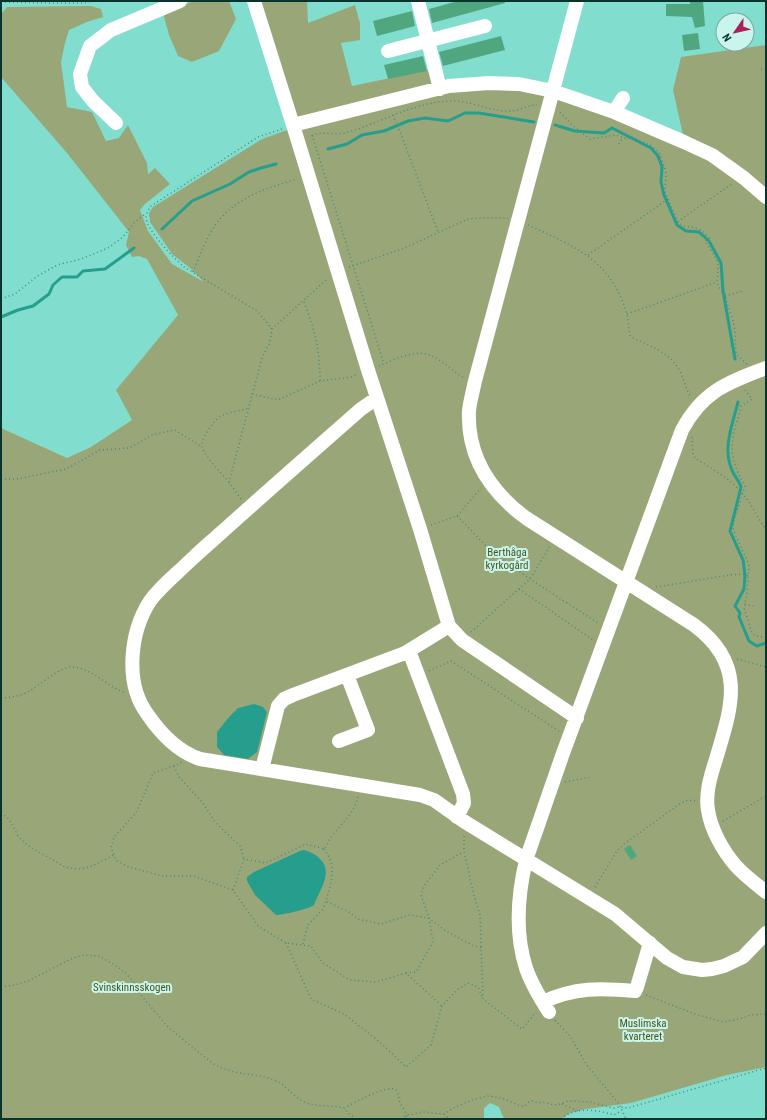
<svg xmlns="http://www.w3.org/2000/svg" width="767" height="1120" font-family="'Roboto Condensed',sans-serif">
	<rect width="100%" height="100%" fill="#81dece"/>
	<path fill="#99a778" d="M194,1H229L236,19L219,51L192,62L178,56L169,35L163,13Z
		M259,1H307L308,23L355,5L360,23V40L341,43L352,86L429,70L433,87L298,119Z
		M91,6L101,9L103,17L87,22L69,30L65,43L61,62L67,107L92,112L106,141L119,138L128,125L147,163L148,174L155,168L170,184L145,204L140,210L148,231L172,264L204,282L190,268L172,254L150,222L149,213L153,207L262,139L287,130L450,91L488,87L530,90L635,126L718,165L763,201L766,205V1067L727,1075L631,1103L586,1109L570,1113L561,1119H504L499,1107L490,1103L484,1108V1119H1V428L67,458L91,447L132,420L116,390L178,315L147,259L139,256L132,257L126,245L129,232L67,153L1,77V14L7,7Z
		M766,45V191L683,135L673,90L681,57Z"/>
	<path fill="#269e8e" d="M254,704L263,707L267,712L257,752L248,759L224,755L217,747V732L229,717L238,708Z
		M304,850C310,852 316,854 320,859C334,872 319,891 314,905C309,909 282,915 276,915L255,895L247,881V877L254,872L300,851Z"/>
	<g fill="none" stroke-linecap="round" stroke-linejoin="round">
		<path stroke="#269e8e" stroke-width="3" d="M555,125L575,131L604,133L612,128L651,148L658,156L662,167L661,182L664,195L677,225L686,231L699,232L709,241L721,263L723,291L735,359
			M328,149L347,144L362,135L384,131L408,121L425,118L448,121L465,113H479L534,122
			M162,229L192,201L230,184L249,172L261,168L276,164
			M1,317L18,310L33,306L49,294L53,285L62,277H77L83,271L105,269L134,248
			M738,402C733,423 722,448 732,470C734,476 739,480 741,487L730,531L743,560L745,575L744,589L735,606L740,613L739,617L749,641L757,646L766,643"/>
	</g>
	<path fill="#50a77f" d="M458,1H505V3L432,23L429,9Z
		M703,1L705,26L695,28L692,17L666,16V4H690V2Z
		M412,11L415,26L377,36L373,21Z
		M698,33L700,49L684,51L682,35Z
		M501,36L505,50L443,66L439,52Z
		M423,56L427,71L388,79L384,65Z
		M630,845L637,856L631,860L624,849Z"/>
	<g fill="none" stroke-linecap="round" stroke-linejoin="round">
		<path stroke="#46897f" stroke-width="1.5" stroke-dasharray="1 3" stroke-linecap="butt" d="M1,2L53,3H83L93,1
			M761,69H766
			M560,112L572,125L590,139L616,135L627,139L631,137L652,146L660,154L666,172L665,192L678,222C685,230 698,223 709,238L705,241C709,248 714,254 717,261C721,275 711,284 725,294C726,303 730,310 732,318C736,330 735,341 736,354L747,364
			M393,115L396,123
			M399,129L438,232
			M312,135L384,364
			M312,136C323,130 334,136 345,133C381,123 415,101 453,101C472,101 489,111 507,111C518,112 527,105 537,105
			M619,144L623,137
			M678,222L687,215L732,184
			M528,225C569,244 605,257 623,302C625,307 627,314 628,319C629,325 628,332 631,337C650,346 669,352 680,371C684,380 686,389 691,398
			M588,255L668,199
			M349,267L402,249L468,219L479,218H508
			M193,272C199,257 205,241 214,227C233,198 265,189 297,179
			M725,296L743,291
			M1,299L15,294L36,277L57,265L81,259L108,248L123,237L134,223L146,213
			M304,302C315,330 320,350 320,381
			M627,314L717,282
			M272,329L257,311L184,267C174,258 146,230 146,217C146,213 149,209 151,206L258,137L282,129
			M379,366C394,360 414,349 430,355C442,360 453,371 464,378
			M745,390L752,399L741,406C740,416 735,424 734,433C729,455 735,468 745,486L734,521L733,528L735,534L749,565L747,593L744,608L752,633L755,636L766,637
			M252,394L278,400L320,381L351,377L357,374
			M692,437L693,453L695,458C710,468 731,479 742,493C752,504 757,518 766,529
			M1,479H17L66,469L100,450L129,448L152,435L175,430L202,447
			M229,482C222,474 205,457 202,447C200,440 214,420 221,416C229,412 240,411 248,408
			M241,499L229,482L262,358L270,342L272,329L327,279
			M457,516L490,550L530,579L598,623
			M431,525L457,516L481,488
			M656,587L730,575L742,574L749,576
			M519,589L593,640
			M745,604L756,607
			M471,632L530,579L550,546
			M737,659L766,667
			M429,671L451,661L559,731
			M1,698C10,698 19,696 28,692C38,686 60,667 71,667C91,667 106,686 124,692
			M181,762L179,764L153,773L136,813L114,837L111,848L116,860L126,866L162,876H194L233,890L258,926L286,943L311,946L323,963L350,980L376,982L406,973L442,1006
			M174,766L179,777L202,802L215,822L240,846L244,859
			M565,782L592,777
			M1,813L9,819L18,836L27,845L65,867L78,869L90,867L114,855
			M723,821L766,796
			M464,836V851L474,896L480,915L483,999L522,1029L536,1012
			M324,849C338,866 331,883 326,901L349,912L358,919L381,924L409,915L429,918L446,931L472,945L481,948
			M595,887L617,851L624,844L681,803L688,800L696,801
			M233,890L244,859L266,863L306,844L324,849C327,845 329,840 332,836C341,824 356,811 358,796
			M286,943L311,999L344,1014L381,1043L406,1067L431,1045L442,1006L457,990L468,983L478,987L483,999
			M303,944L308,925L323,909L326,901
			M406,973L416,972L433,942L429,918L421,895L424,886L440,865L463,852
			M1,987L14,985L28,981L73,958L84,955L99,956L113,964L126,973L134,983L139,993L169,1028L212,1063C234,1076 249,1072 271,1079C285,1083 293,1098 307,1103C319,1107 332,1105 344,1108L348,1113L356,1119
			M646,995L695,1014L723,1022L739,1019L751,1015L766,1014
			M555,1020L570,1036L586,1064L619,1104L626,1119
			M562,1104L578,1111
			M344,1108C352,1104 389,1083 396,1090C399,1093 398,1098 400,1102C402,1108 407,1112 407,1119
			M444,1114L449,1119
			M401,1119L407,1115L424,1112L444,1114L455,1107L472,1100L488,1096L502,1098L520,1106H525L529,1102L533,1101L538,1103L543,1102L554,1105L560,1104L568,1101L591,1102L613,1108L619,1107L628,1108L766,1068
			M561,1119C576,1106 597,1110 614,1115L621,1111"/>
		<path stroke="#fff" stroke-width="14" d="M254,1L293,125L368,370L420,529L449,626L462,640L577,718
			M418,1L440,89
			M577,1L475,381C473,391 470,401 469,411C467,457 491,492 526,518L694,625C747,664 732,706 716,759C711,775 705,793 708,810C711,830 723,851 736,866C745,876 756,884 766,892
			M388,51L485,26
			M614,112L623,98
			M116,123L93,101L82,87L80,74L90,46L111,30L180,1
			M293,125L449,86L489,83L519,84L553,91L614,112L684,142L712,155L744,178L766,197
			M377,398L361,409C312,452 262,496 213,540C201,550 190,561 178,572C168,581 158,590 150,601C130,632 124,684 148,715C161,734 179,752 200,759L420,795L434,800L465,822L615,914L667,958L683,967L702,970L712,969L724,966L743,957L766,933
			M409,651L463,794L464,803L457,817
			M339,741L368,730L347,675
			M262,769L278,706L284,699L293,695L405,653L449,626
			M543,1002C575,987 600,988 635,991L637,987L650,943
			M549,1012C540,998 531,983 526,968C515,934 518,894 526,860L562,756L682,430C703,391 727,383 766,368"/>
	</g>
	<g text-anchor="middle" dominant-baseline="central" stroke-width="4" stroke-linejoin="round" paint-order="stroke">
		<g font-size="11" fill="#48561f" stroke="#caf5ec">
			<text x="507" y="552">Berthåga<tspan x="507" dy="13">kyrkogård</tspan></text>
			<text x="132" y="987">Svinskinnsskogen</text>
			<text x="643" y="1023">Muslimska<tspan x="643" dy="13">kvarteret</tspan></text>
		</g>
	</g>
	<rect width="767" height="1120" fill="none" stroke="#0a332e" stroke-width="4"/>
	<g transform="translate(735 32) rotate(236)"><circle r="19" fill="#caf5ec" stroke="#7da7a0"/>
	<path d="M0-3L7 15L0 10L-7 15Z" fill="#ad1f5b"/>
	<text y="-6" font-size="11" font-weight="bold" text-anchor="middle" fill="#0a332e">N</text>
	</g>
</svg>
